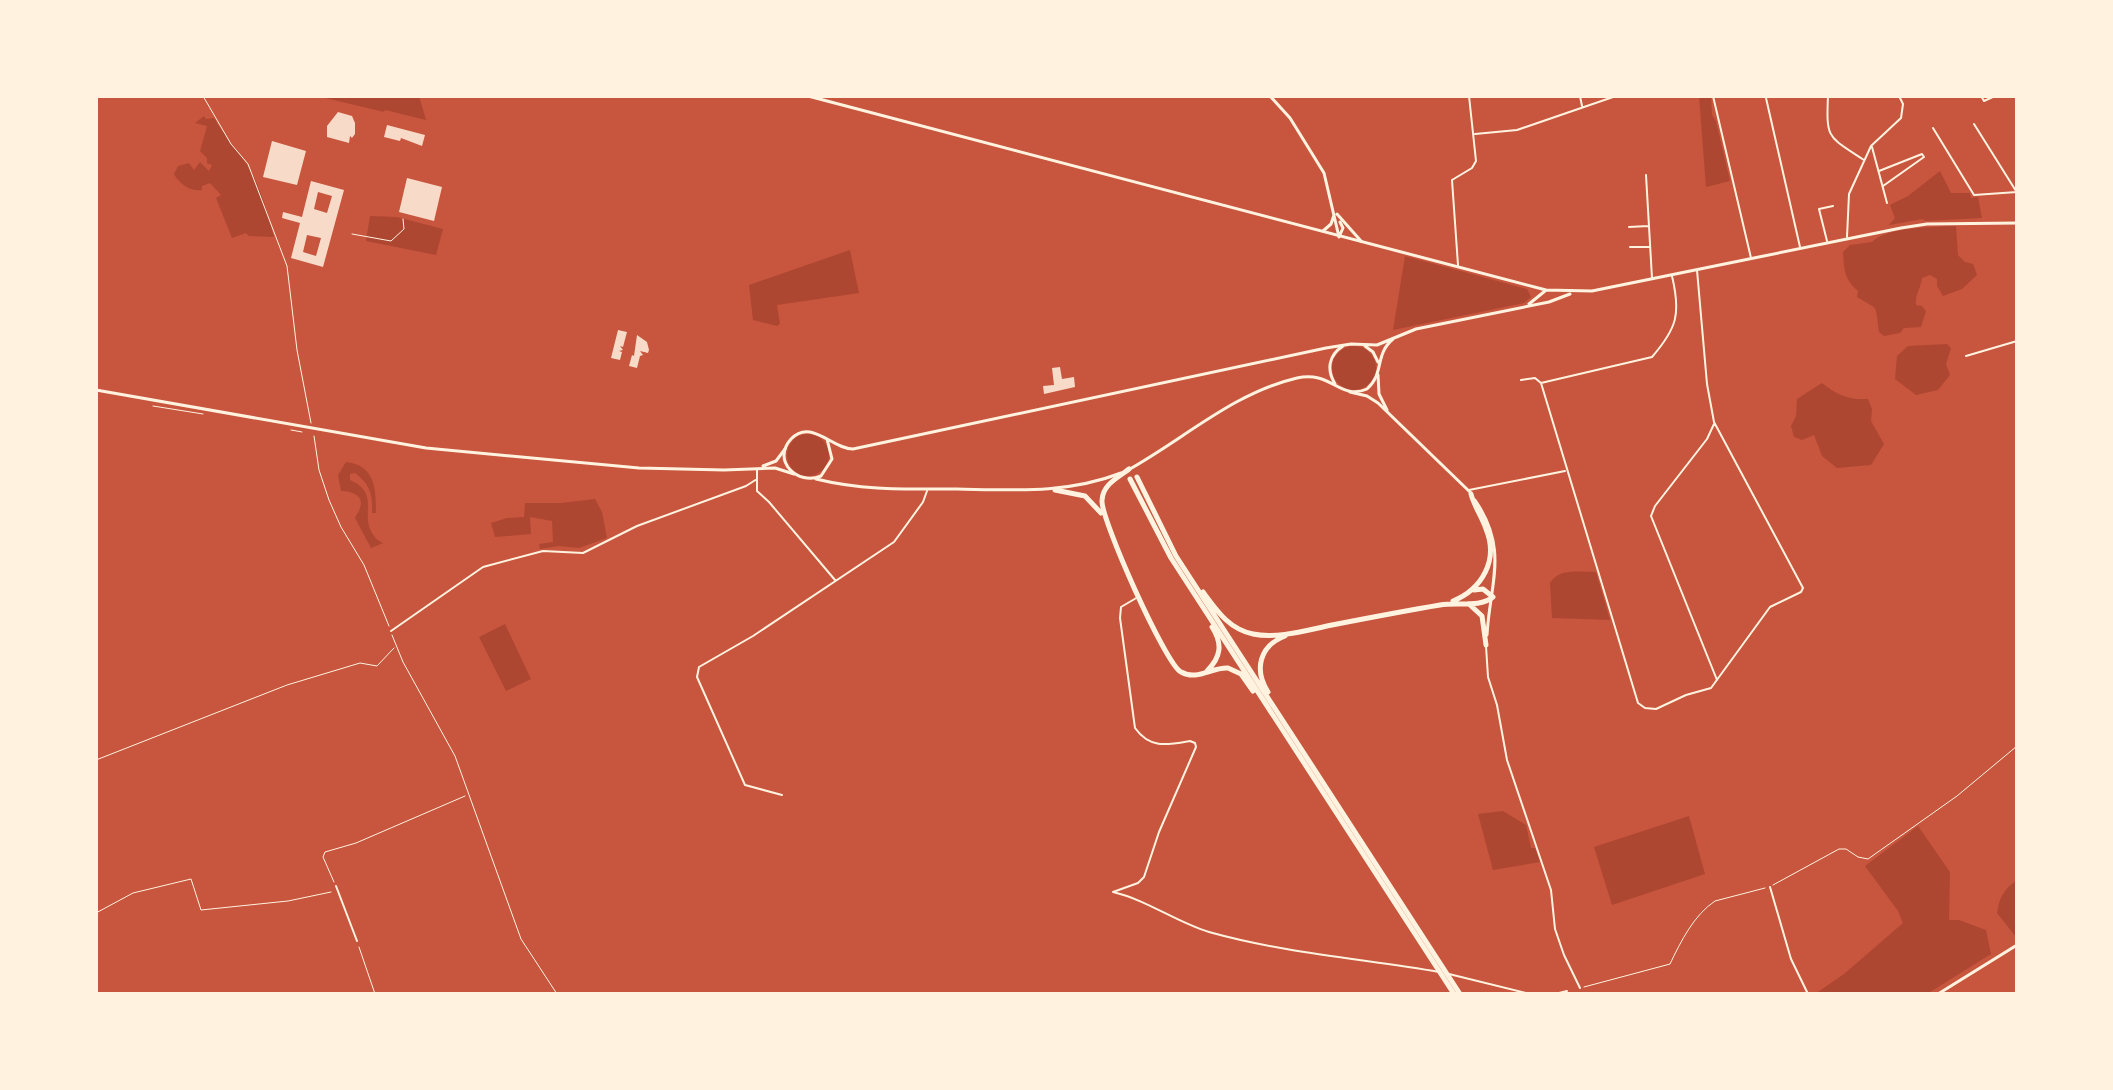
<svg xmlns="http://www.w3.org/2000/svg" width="2113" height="1090" font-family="Raleway,sans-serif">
	<rect width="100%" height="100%" fill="#c8553d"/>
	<path fill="#ae4732" d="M317,96H419L426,120L385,110L384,112Z
		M1699,96H1711L1712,115L1716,121L1730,181L1706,187Z
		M204,116L206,119L214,118C224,135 236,149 247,165C261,186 267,213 274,237L249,236L246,233L232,238L216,198L221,195L210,183L202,186V190C191,192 179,184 174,174L178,166L189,163L194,170L200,162L209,171L212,165L207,163V158L200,151L207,126L195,123Z
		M1940,171L1951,193H1970L1971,198L1978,197L1982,218L1925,221L1923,219L1889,225L1895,218L1890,205L1908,196Z
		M370,216L397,217L443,229L436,255L366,241Z
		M1956,226L1958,255L1965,262L1973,264L1977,275L1962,289L1943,296L1937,286V279L1930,275L1922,278C1921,288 1915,294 1916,305L1922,306L1926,311L1921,327L1904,328L1900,333L1884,336L1879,332C1875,302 1879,311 1857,297L1858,291C1844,279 1844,269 1843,252L1850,245L1872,242C1886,227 1935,227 1956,226Z
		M850,250L859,293L777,305L780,324L777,326L753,320L749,285Z
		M1405,256L1527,289L1531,297L1524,303L1393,330Z
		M1947,344L1951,348L1946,364L1950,375L1938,390L1916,395L1895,379L1897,356L1908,346Z
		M1332 368a22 22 0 1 1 44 0a22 22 0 1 1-44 0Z
		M1822,383C1837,395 1849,400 1868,399L1872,409L1871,421L1884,444L1871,465L1837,468L1822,456L1814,435L1802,440L1794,437L1791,426L1796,416L1797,399Z
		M787 455a21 21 0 1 1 42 0a21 21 0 1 1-42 0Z
		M346,462C375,465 376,489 376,513H372C373,495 370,484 355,473L350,474V480C382,494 358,515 374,536C376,540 380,541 383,543L371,548L355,518C356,515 359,512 360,508C365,495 350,491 341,491L338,475Z
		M595,499L602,512L607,538L579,548L559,546L540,549L539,544L553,542L552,521L530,517L531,534L495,537L491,523L507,518L524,517L525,503H561Z
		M1596,572L1610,620L1552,618L1550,583C1559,568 1579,572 1596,572Z
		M505,624L531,679L506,691L479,637Z
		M1503,811L1526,825L1531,848H1535L1540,862L1493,870L1478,814Z
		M1689,816L1705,874L1612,905L1594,847Z
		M1918,826L1950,872L1949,920H1959L1986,930L1991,954L1927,994H1815L1844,974L1903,923L1898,911L1865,866Z
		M2017,880V937H2016L1997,913C1999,898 2004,889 2017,880Z"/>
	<path fill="#f7dbc8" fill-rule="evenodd" d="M338,112L352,116L355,123V134L352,138L350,136L349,143L327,137V126Z
		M387,125L425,135L422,146L401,138L400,141L384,137Z
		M272,141L306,151L297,185L263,177Z
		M407,178L442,187L434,221L399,212Z
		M311,181L344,190L323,267L291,258L300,223L282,218L283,212L302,217ZM318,192L332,196L327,213L314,209ZM307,235L321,238L316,256L303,252Z
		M618,330L627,332L623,347L620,346L623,350L619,351L622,352L620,360L611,358Z
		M637,335L647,342L649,350L648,353L640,351L643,355L640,356L637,368L629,366L632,355L634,356Z
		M1060,367L1062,379L1074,377L1075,387L1044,394L1043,386L1054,385L1052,368Z"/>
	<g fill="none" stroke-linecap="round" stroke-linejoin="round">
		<path stroke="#fff3e0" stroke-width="1" d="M203,96L231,144L248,164L287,266L297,350L311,423
			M352,234L391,241L404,229L403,219
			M153,406L203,414
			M291,430L302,432
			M314,436L319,470L329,500L341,527L364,565L389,626
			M392,635L403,662L455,756L521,939L557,994
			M96,760L287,685L360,663L377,666L394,648
			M334,882L323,857L325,852L356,843L465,796
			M1773,885L1839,849H1846L1858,857L1868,859L1957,796L2017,746
			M96,913L133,893L191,879L201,910L288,901L331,892
			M359,947L375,994
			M1584,987L1670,964C1681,941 1694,915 1715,901L1765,888"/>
		<path stroke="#fff3e0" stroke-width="2" d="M1580,96L1582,106
			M1713,96L1751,258
			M1828,96C1826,140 1828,136 1864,160
			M1981,96L1984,101L1995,96
			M1766,98L1800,247
			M1974,124L2016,191
			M1933,128L1974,195L2017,192
			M1475,134L1517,130L1616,96
			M1872,147L1887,203
			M1879,171L1922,154L1924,157L1883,186
			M1646,175L1652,278
			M1629,227L1648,226
			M1847,237L1849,194L1871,146L1901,118L1903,104L1899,96
			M1827,241L1819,209L1833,206
			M1630,247H1649
			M1458,265L1452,180L1472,168L1476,161L1469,96
			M1966,356L2017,341
			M1521,380L1535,378L1541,383L1652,357C1677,328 1681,314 1672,276
			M1541,383L1638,703L1645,708L1656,709L1686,695L1711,688L1770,607L1801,592L1803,588L1714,422L1707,384L1697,270
			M1714,424L1707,439L1655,506L1651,516L1717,680
			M757,480V491L769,502L835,580
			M1469,490L1565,471
			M391,631L483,567L543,551L583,553L637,526L746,486L757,479V469
			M1486,646L1488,677L1497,705L1507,760L1551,890L1555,929L1564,955L1580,988
			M782,795L745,785L697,677L699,667L753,636L894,542L923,502L927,491
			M336,886L357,941
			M1770,887L1791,959L1808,994
			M1113,892C1147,900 1176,922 1209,932C1284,953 1363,959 1439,972
			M1113,892L1138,883L1144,877L1159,832L1196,747L1195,743L1190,741C1167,745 1150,749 1135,728L1120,618L1121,607L1138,597
			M1449,974L1530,994
			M1555,994L1567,991"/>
		<path stroke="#fff3e0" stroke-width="3" d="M1270,96L1290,118L1324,173L1339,237
			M1337,214L1361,241
			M1323,231L1331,224L1334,215
			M1339,237L1343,228L1340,222
			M1378,375L1379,394L1387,410
			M96,390L426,448L639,468L724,470L775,468L794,474
			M1350,392L1367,396L1378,403L1471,493
			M763,466L776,461L785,449
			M1475,500C1509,550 1490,582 1487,635"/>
		<path stroke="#fff3e0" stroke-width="3" d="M808,96L1546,290L1592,291L1901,228L1927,224L2017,223
			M1529,304L1545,291
			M1365,346L1373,352L1378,362
			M1335,384C1326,369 1329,355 1343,346
			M827,439L832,459L821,476C798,486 771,461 791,439C811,418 832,449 853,449L1326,348L1351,344L1377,345L1416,329L1549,302L1570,294
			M1128,470C1184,439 1233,393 1297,378C1331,370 1340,401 1367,389C1385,373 1374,355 1393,339
			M816,479C865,491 907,489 957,489C1013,490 1067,494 1121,473
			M1938,994L2017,945"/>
		<path stroke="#fff3e0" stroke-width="5" d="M1129,469C1118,478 1103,484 1102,500C1100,518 1166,665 1181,672C1197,681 1212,667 1228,668L1241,674L1253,691
			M1137,477L1176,556L1460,994
			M1130,479L1171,558L1454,994
			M1055,490L1085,496L1101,513
			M1203,592C1217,611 1229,629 1253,634C1278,639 1307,630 1332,625C1368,618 1404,611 1440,605C1457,602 1480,608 1493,597L1483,589L1474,590
			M1453,601C1482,589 1499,560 1486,529C1482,517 1474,506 1471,494
			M1469,604L1482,616L1486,645
			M1207,671C1221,657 1223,644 1212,627
			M1268,692C1254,670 1259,646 1285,636"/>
	</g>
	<rect width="2113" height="1090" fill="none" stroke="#fff3e0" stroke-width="196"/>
</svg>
